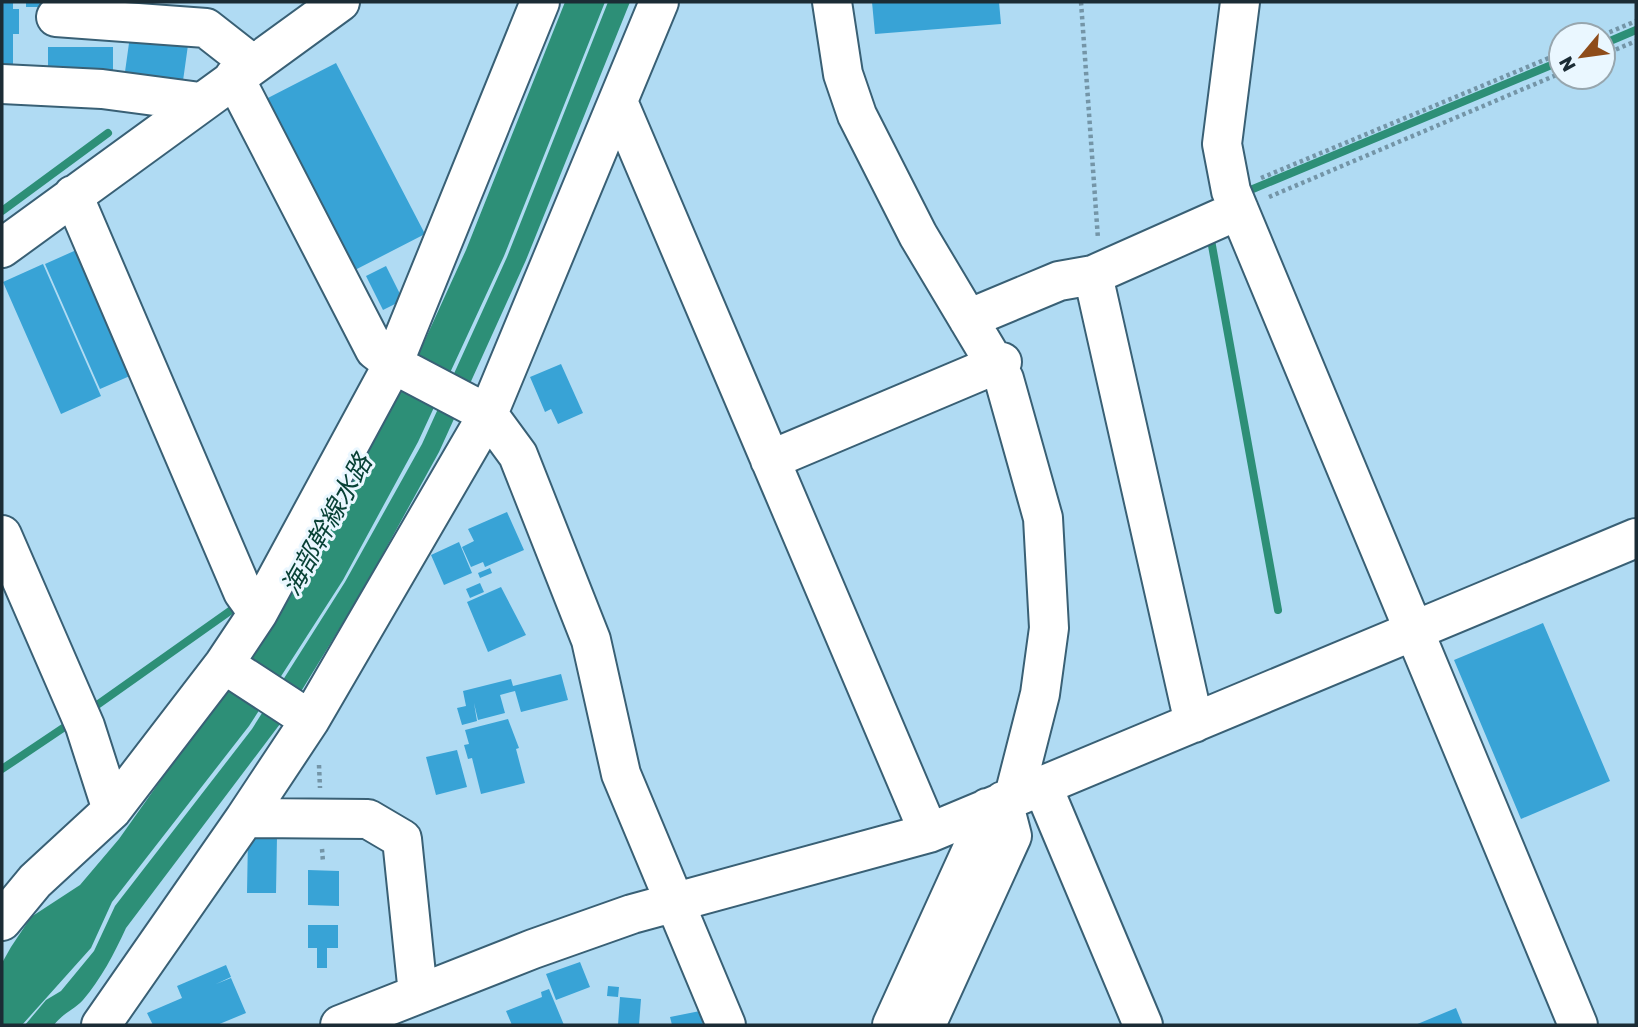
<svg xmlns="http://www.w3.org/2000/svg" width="1638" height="1027" font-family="Rubik,'Noto Sans JP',sans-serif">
	<rect width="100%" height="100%" fill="#b0dbf3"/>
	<path fill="#2d8f77" d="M565,2H605L504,256L418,442L343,580L249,726L112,902L91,948L22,1025H2V963L11,947L31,917L80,885L119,839L243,664L314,552L414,364L466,250Z
		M608,2H630L526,260L439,452L362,592L286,716L126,928C114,954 101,979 83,1000C74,1010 64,1012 54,1025H25L46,1000L61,991L94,951L115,906L252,729L345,582L422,444L507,257Z"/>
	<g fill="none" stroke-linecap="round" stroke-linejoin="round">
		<path stroke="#2d8f77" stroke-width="8" d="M1603,44L1636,30
			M1248,191L1561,61
			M2,211L108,133
			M1211,240L1278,610
			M90,710L237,606
			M2,769L72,722"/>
	</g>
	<path fill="#38a3d6" d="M2,2H13V9H19V34H13V68H2Z
		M26,2H66V7H26Z
		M872,2H999L1001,24L875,34Z
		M130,36L188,45L182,88L124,79Z
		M48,47H113V76H48Z
		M336,63L425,234L353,271L264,100Z
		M83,247L139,372L100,389L45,264Z
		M43,264L101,396L61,414L3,282Z
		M386,266L403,300L383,310L366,276Z
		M561,364L583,413L558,424L551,409L545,412L530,377Z
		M507,512L524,550L485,567L483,562L471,567L462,547L474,541L468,529Z
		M459,542L472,573L444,585L431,555Z
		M490,568L492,573L480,578L478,573Z
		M480,583L484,592L470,598L466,589Z
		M501,587L526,635L488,652L467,602Z
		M1543,623L1610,781L1521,819L1454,660Z
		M561,674L568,700L521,712L515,691L500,695L505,713L478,720L474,703L477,721L462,725L457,708L466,706L463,691L511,679L513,686Z
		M508,719L519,748L516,749L525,783L481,794L472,758L468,759L464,745L469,744L465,730Z
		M457,750L467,787L436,795L426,757Z
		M248,837H277L276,893H247Z
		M308,870L339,871V906L308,905Z
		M308,925H338V948H327V968H317V948H308Z
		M580,962L590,987L556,1000L546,974Z
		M226,965L231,977L216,984L231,978L246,1013L217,1025H153L147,1013L182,998L177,986Z
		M608,986L619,987L618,997L607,996Z
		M549,989L564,1025H512L506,1011L542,997L541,992Z
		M620,997L641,999L639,1025H618Z
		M1456,1008L1463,1025H1415Z
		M700,1011L703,1025H672L670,1017Z"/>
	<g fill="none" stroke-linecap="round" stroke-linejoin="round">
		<g stroke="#396075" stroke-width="42">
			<path id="minor" d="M832,2L843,74L857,115L918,235L1004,379L1043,518L1049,628L1040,694L1014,796
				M1240,2L1222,144L1231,191L1578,1025
				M56,17L206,28L252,64
				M234,77L375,350L393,364L488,414L518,455L591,640L621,774L726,1025
				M2,84L102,89L200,102
				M619,104L929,833
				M73,195L243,592L258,613
				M2,248L340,2
				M968,319L1059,281L1093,275
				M770,460L1002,362
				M2,535L85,726L112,810
				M224,664L310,720
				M1194,723L1093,275L1239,210
				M1042,785L1143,1025
				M2,921L35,881L112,810L224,664L258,613L393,364L540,2
				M418,994L402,839L368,819L245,818L310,720L488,414L659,2
				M101,1025L245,818
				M340,1025L533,949L632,914L929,833L1636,538
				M892,1025L979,834L987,808
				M926,1025L1012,836L1003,801"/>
		</g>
		<path stroke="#7495a7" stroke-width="4.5" stroke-dasharray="3.5 3.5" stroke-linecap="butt" d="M1081,2L1098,239
			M1603,35L1636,21
			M1603,55L1636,41
			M1261,178L1561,53
			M1269,197L1561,73
			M319,765L320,788
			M322,849L323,862"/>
		<use href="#minor" stroke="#fff" stroke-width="38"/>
	</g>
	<g text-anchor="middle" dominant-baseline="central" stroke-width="6" stroke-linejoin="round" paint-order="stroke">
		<g font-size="26" font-style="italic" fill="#084135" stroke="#eaf7ff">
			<text transform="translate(327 525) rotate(-61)">海部幹線水路</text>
		</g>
	</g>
	<rect width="1638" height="1027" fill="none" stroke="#1b2c35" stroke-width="7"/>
	<g transform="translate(1582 56) rotate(241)"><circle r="33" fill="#eaf7ff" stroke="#97a6ae" stroke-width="2"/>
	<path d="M0-5L12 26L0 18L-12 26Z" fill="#8e4c1a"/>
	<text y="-10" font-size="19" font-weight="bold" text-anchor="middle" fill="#1b2c35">N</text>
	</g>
</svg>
